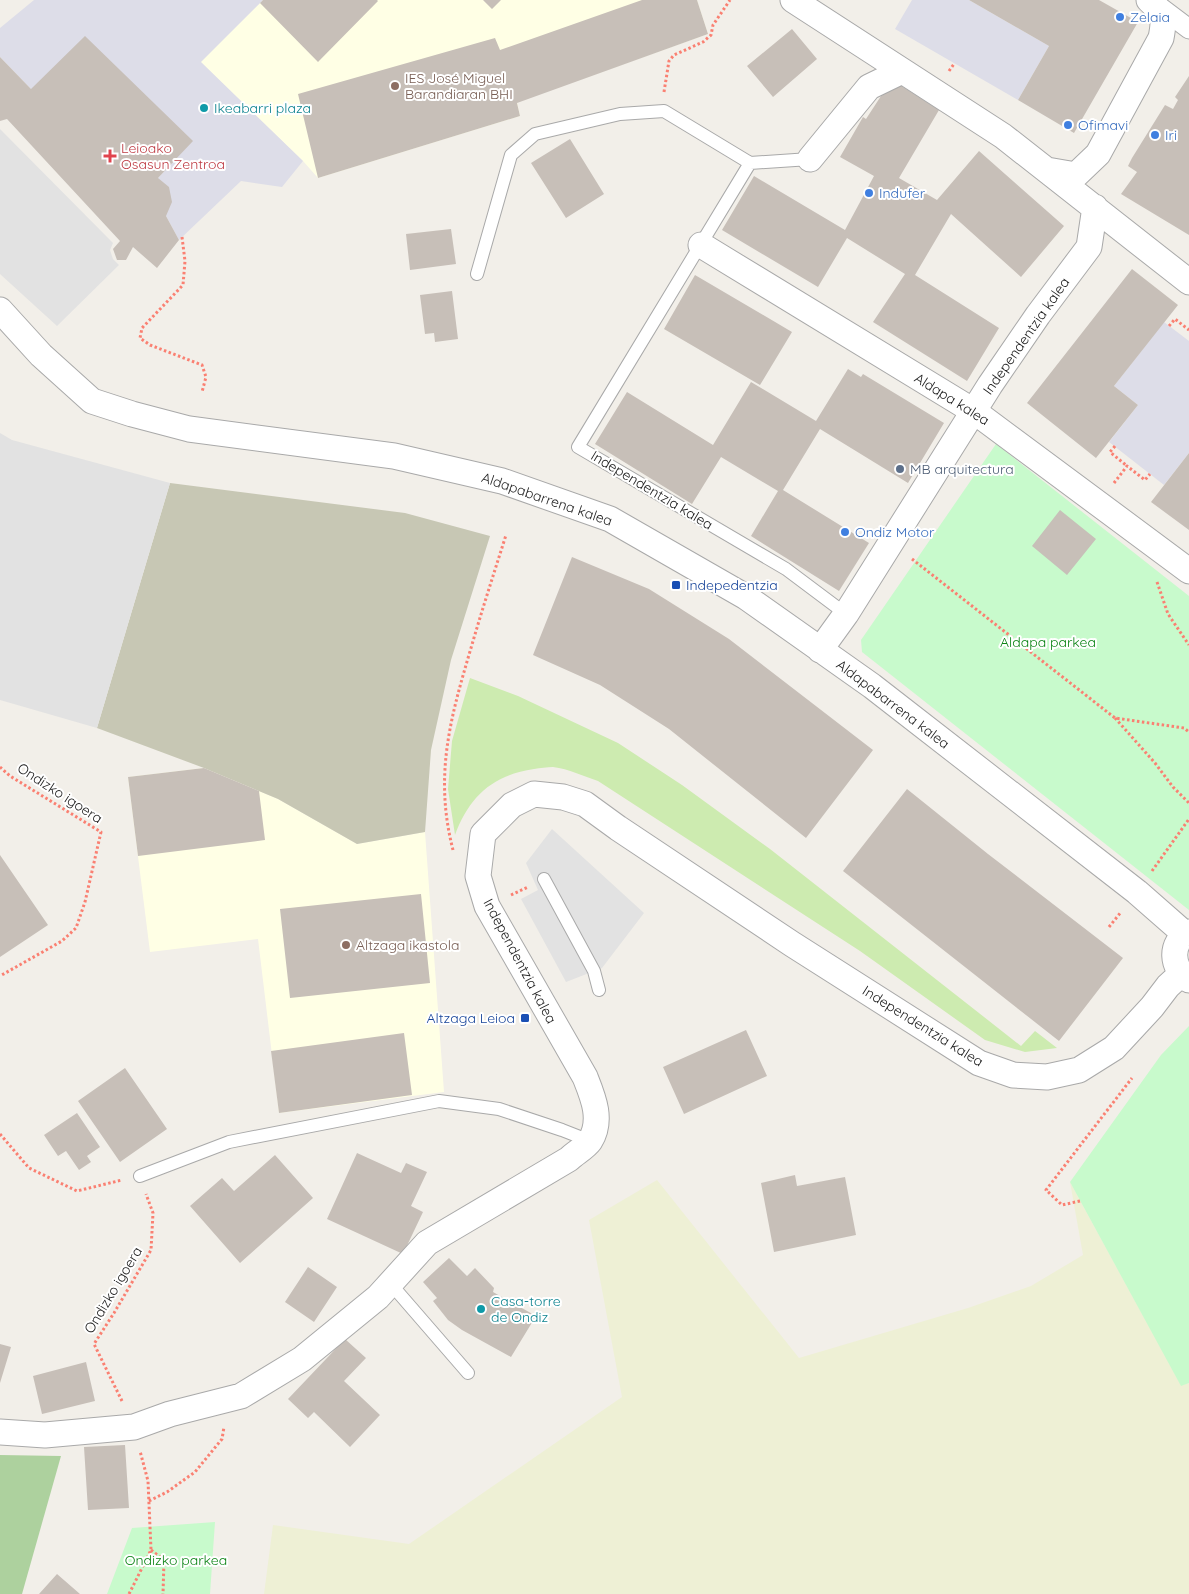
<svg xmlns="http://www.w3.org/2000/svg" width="1189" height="1594" font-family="Quicksand,sans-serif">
	<rect width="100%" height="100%" fill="#f2efe9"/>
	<path fill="#ffffe5" d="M263,0H697L708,34L517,102L520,116L318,178L303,161L200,62Z
		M204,768L278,799L357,844L425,832L444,1092L279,1113L258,939L150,952L128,777Z"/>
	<path fill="#c7c7b4" d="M170,483L405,513L490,536L451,660L431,750L425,832L357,844L278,799L204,768L97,728Z"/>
	<path fill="#eef0d5" d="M657,1180L799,1358L968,1308L1031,1286L1083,1255L1070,1182L1181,1385L1189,1383V1594H264L273,1525L409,1544L622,1397L589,1220Z"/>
	<path fill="#cdebb0" d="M470,678L518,696L618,743L682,785L770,849L1021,1046L1035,1031L1057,1048L1025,1052L985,1040L860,951L598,781C583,776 569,769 553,767C547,767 540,768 534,769C492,775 469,797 455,835L448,789L452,741Z"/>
	<path fill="#add19e" d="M0,1455L61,1456L22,1594H0Z"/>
	<path fill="#c8facc" d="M996,444L1189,596V910L862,652L861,640Z
		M1189,1026V1383L1181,1386L1070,1182L1161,1055Z
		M215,1522L210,1594H107L132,1528Z"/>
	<path fill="#e2e2e2" d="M0,129L113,243L110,250L113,259L119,265L57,326L0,274Z
		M0,433L12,440L170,483L97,728L0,700Z
		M552,829L644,913L602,968L566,982L521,899L538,890L526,863Z"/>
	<path fill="#dddde8" d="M34,0H263L201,62L303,161L282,187L241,181L179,240L166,216L158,178L192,141L31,89L0,57V28Z
		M912,0H969L1049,46L1018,100L895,29Z
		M1164,322L1189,341V453L1164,485L1109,442L1138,405L1114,386Z"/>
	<path fill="#c7bfb8" d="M263,0H377L378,1L318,62L260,3Z
		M483,0H501L492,9Z
		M642,0H697L708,34L517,103L520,116L318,178L298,94L495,38L500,50Z
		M969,0H1099L1138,22L1074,133L1018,100L1049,46Z
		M792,29L817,59L773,97L747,66Z
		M85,36L193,141L158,178L169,187L172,202L166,216L179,240L157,268L133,247L126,260H117L113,249L120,241L7,119L0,121V57L31,89Z
		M1189,76V235L1121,194L1137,172L1128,166L1132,158L1165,105L1173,109L1178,100L1175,97Z
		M900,85L939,110L899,178L937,200L979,151L1064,226L1021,277L951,214L915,275L999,328L967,381L873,322L905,274L847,238L818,287L722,230L754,176L845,230L874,176L840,157L863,117L866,119L881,96Z
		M570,139L604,194L566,218L531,163Z
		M451,229L456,264L410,270L406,234Z
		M1132,269L1178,305L1114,386L1138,405L1096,458L1027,403Z
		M695,275L792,332L760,385L664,329Z
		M452,291L458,339L435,342L434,333L425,334L420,295Z
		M848,369L861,377L863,374L944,423L908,483L820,429L783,490L869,543L839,591L751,536L778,491L721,457L692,504L595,444L627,392L713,445L751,382L816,421Z
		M1189,453V530L1151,502Z
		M1060,510L1096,539L1067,575L1032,546Z
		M572,557L649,589L729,639L873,750L806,838L669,729L600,685L533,655Z
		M204,768L259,791L265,840L138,856L128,777Z
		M907,789L988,854L1123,958L1059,1041L843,871Z
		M0,855L48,925L0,957Z
		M421,894L430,983L290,998L280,909Z
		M746,1030L767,1076L684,1114L663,1067Z
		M404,1033L412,1095L279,1113L271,1051Z
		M125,1068L167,1129L120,1162L78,1101Z
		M77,1113L100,1147L87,1156L91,1162L79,1170L66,1151L58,1156L44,1135Z
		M357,1153L401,1173L406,1163L427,1172L411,1206L423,1212L403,1254L327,1219Z
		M275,1155L313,1198L240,1263L190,1206L222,1178L234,1191Z
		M795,1175L797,1186L845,1177L856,1235L774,1252L761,1183Z
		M449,1258L467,1276L475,1268L494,1288L493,1292L536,1316L511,1357L462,1330L448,1320L433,1301L437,1298L423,1282Z
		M308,1267L337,1287L314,1322L285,1302Z
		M345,1339L366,1358L344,1381L380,1415L350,1447L314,1412L308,1418L288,1399Z
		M0,1344L11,1347L0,1383Z
		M86,1362L95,1401L42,1414L33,1376Z
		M125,1445L129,1508L88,1510L84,1447Z
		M57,1574L80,1594H39Z"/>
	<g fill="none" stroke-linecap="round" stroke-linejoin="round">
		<g stroke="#a9a9a9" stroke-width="14">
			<path id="service" d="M810,159L750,163L578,447L786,569L846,614
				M477,274L511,155L535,134L620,114L664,111L750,163
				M544,879L594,971L599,990
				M140,1176L229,1142L439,1101L499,1109L562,1130L590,1141
				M390,1283L468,1373"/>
		</g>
		<g stroke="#a9a9a9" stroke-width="21">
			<path id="pedestrian" d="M1156,4L1189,29"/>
		</g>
		<g stroke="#a9a9a9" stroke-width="27">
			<path id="minor" d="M793,0L1003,136L1189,282
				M810,159L869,87L902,71
				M1047,170L1076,175L1098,154L1161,38C1165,18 1164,14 1149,0
				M701,245L975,412L1189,571
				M0,310L41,355L92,401L132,414L189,429L394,456L502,481L610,519L746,597L872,686L1137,892L1185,934
				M820,650L846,614L990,385L1038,315L1089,247L1095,207
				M1189,932C1169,943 1171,968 1189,980
				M0,1432L45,1435L134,1427L170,1414L241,1396L302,1359L378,1297L427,1243L569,1159C575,1153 585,1148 590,1141C603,1120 593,1097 585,1077L487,906L478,876L483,834L512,805L534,794L563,797L585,804L618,828L792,944L979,1063L1013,1075L1047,1077L1079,1070L1114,1048L1152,1007L1168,986L1181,974"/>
		</g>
		<path stroke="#fa8072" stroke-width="3" stroke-dasharray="2.5 2.5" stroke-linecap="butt" d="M949,71L954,64
			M664,92L669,61L674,55L703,42L711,35L713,25L730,0
			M182,237L185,261L183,285L142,328L140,338L150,345L202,365L206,377L202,392
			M1169,326L1175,319L1189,330
			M1115,446L1110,452L1127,466
			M1114,483L1127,466L1145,480L1150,474
			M912,559L1115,718L1184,728L1189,732
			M1157,582L1168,614L1189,645
			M1115,718L1155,763L1173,787L1189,803
			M0,767L10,776L101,832L85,902L76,928L62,941L0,976
			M453,850C434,776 450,719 471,648C482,610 494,573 506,535
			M1152,871L1189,819
			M511,895L528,887
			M1109,927L1121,912
			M0,1134L29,1168L77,1191L122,1180
			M1080,1201L1062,1205L1046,1190L1132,1078
			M122,1401L94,1344L114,1313L151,1250L153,1213L146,1194
			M149,1501L167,1492L195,1472L222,1439L224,1427
			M151,1550L164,1560L163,1594
			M129,1594L151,1550L148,1481L140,1451"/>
		<use href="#service" stroke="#fff" stroke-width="12"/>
		<use href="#pedestrian" stroke="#fff" stroke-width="19"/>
		<use href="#minor" stroke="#fff" stroke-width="25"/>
	</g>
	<g fill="#3f7fe0" stroke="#fff" stroke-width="2">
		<circle cx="1120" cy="17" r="5"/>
		<circle cx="1068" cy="125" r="5"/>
		<circle cx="1155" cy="135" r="5"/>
		<circle cx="869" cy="193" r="5"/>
		<circle cx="845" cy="532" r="5"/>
	</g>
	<g fill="#8d6e63" stroke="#fff" stroke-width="2">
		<circle cx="395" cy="86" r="5"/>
		<circle cx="346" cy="945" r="5"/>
	</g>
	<g fill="#0f9aa8" stroke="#fff" stroke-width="2">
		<circle cx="204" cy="108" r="5"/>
		<circle cx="481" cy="1309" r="5"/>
	</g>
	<path fill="#e0444e" stroke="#fff" stroke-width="2" d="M107.5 148.5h5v5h5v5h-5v5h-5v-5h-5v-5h5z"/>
	<circle fill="#5c6f8a" stroke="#fff" stroke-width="2" cx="900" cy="469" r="5"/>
	<g fill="#1a4fb4" stroke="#fff" stroke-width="2">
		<rect x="671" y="580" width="10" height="10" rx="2.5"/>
		<rect x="520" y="1013" width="10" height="10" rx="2.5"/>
	</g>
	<g text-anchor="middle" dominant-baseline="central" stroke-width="4" stroke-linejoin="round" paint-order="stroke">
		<g font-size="14" fill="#366cbe" stroke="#fff" text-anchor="start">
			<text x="1130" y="17">Zelaia</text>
			<text x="1078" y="125">Ofimavi</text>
			<text x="1165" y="135">Iri</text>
			<text x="879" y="193">Indufer</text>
			<text x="855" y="532">Ondiz Motor</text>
		</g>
		<g font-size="14" fill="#785e54" stroke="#fff" text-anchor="start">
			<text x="405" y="78">IES José Miguel<tspan x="405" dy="16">Barandiaran BHI</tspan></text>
			<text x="356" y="945">Altzaga ikastola</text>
		</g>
		<g font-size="14" fill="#0d838f" stroke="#fff" text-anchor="start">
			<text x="214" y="108">Ikeabarri plaza</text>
			<text x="491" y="1301">Casa-torre<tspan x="491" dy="16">de Ondiz</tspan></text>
		</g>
		<g font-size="14" fill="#be3a42" stroke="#fff" text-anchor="start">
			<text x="121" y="148">Leioako<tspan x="121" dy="16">Osasun Zentroa</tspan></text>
		</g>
		<g font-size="14" fill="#222" stroke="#fff">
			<text transform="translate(1026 336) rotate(-55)">Independentzia kalea</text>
			<text transform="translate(952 399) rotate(32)">Aldapa kalea</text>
			<text transform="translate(652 490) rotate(31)">Independentzia kalea</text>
			<text transform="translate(547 499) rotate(19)">Aldapabarrena kalea</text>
			<text transform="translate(893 704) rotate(37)">Aldapabarrena kalea</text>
			<text transform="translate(60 793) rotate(33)">Ondizko igoera</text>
			<text transform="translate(520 961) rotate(62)">Independentzia kalea</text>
			<text transform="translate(923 1026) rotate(32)">Independentzia kalea</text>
			<text transform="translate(113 1290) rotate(-59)">Ondizko igoera</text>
		</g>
		<g font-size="14" fill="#4e5e75" stroke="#fff" text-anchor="start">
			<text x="910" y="469">MB arquitectura</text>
		</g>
		<g font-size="14" fill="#164399" stroke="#fff" text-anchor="start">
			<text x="686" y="585">Indepedentzia</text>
			<text x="515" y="1018" text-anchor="end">Altzaga Leioa</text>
		</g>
		<g font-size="14" fill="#0c8416" stroke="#fff">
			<text x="1048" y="642">Aldapa parkea</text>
			<text x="176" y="1560">Ondizko parkea</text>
		</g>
	</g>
</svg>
